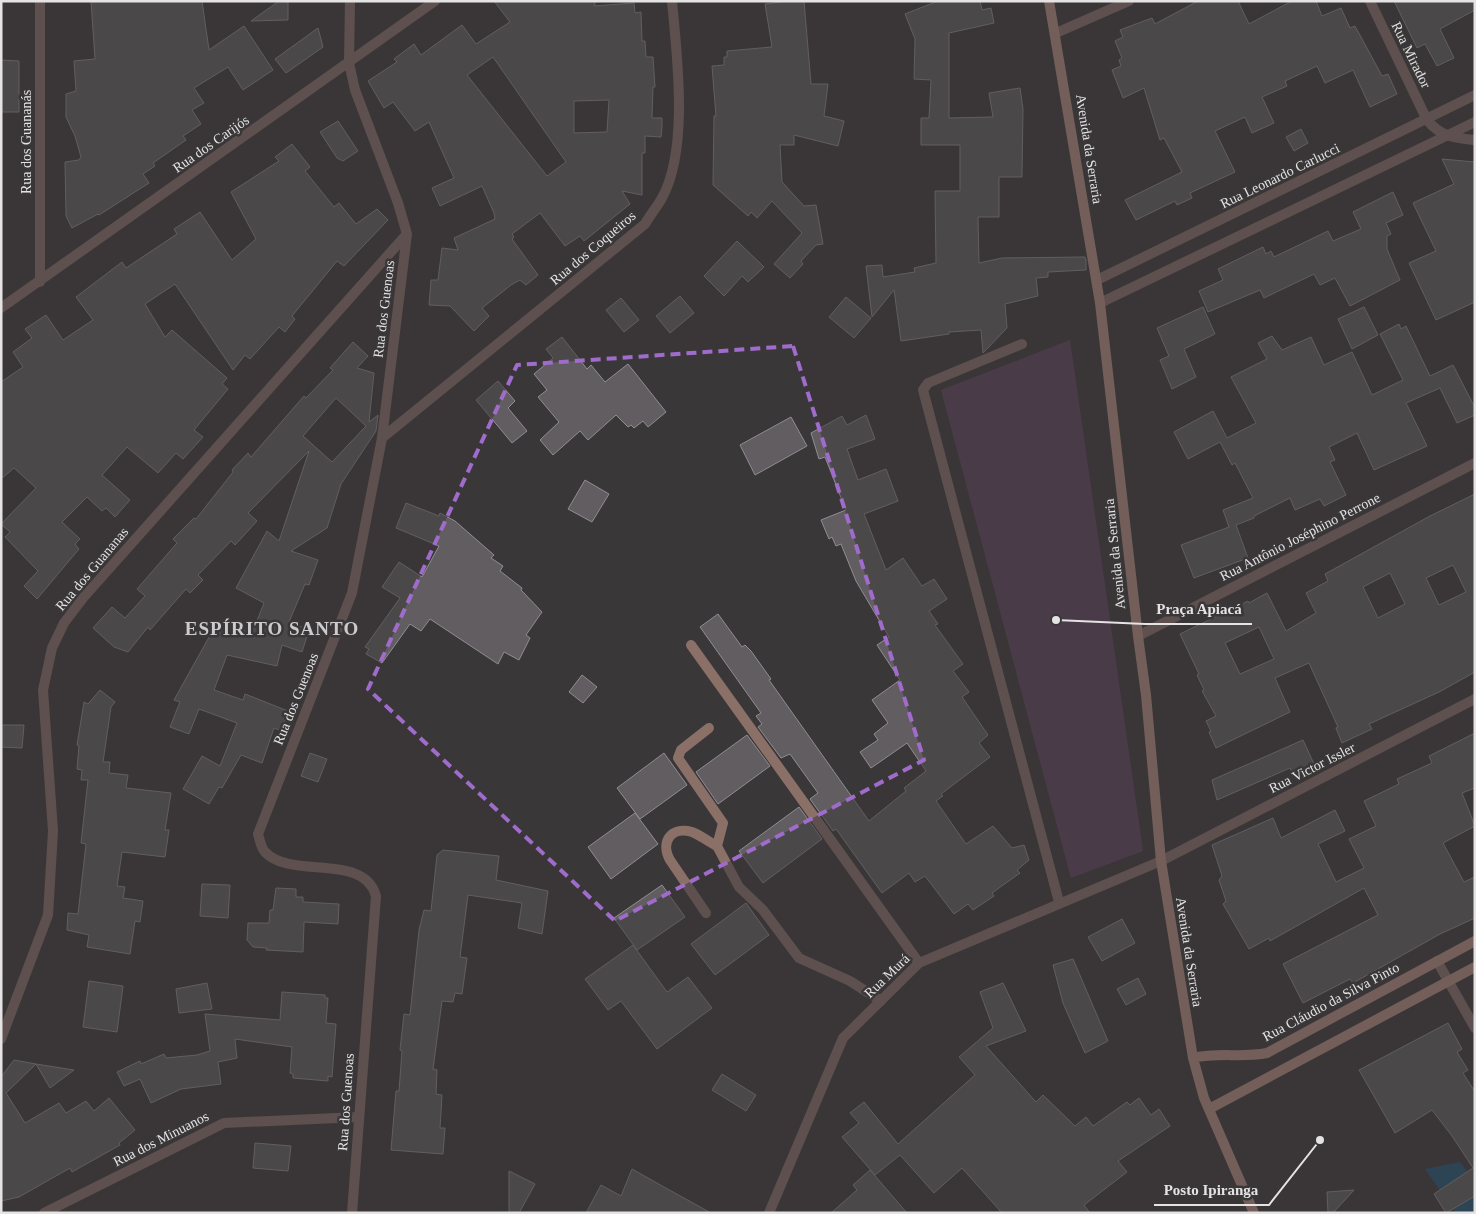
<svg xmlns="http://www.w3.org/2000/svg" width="1476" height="1214" font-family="'Times New Roman',serif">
	<rect width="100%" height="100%" fill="#3a3739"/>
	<path fill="#5e415b" d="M1070,340L1143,851L1071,878L941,390Z"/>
	<path fill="#1c5476" d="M1460,1162L1475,1183V1213H1456L1425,1169Z"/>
	<path fill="#615d60" stroke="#918d90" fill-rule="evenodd" d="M91,1H202L209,50L244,26L273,70L243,90L228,67L194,88L204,103L192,110L201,124L183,136L186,140L153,163L155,166L143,174L149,183L99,215L98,214L72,228L66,216L65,162L79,160L81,157L75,136L66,117V94L76,91L74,61L95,59Z
		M279,1H288V20L251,21Z
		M494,1H596L594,6L634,3L635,13L641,12L642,41H645L646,57H653L655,87H653L652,118H662V127L661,137L645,136V153H642V195L622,191L630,204L584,241L580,236L565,246L540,213L512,234L514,237L512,239L538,275L526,285L520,280L511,285L482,308L489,316L474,331L450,306L429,305L431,280H438L442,248L458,250L454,238L495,219L494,213L482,186L440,206L432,188L454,178L429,122L415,131L393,102L384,108L368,81L397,62L394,59L414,44L421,55L462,25L476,44L510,22ZM493,57L566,162L547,176L467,75ZM609,100L607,132L574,133V101Z
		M789,1H804L811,84H828L824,116L844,121L838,146L794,135V145H780L782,182L804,206L816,205L823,244L816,245L801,261L803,264L790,278L774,264L802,233L772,201L757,218L751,212L748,216L713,185L714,116H716L712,66L724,65V57H727V51L772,47L765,4Z
		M938,1H980L982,10L991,8L994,23L949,33V118L993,117L989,93L1020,88L1023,109L1022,177H999V217H978L979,263L1002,258L1085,257L1086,260V270L1048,272V277L1036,278L1038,296L1005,304L1007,328L983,353L981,330L949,332V334L901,341L894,290L872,317L866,266L882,265L883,277L915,272L914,268L936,263L935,191H960V145H921V118H929L931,80L914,79L915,39L905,14Z
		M1198,1H1238L1249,24L1292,1H1316L1322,16L1341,8L1350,28L1355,26L1382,76L1388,74L1397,94L1370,107L1353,70L1325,83L1317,66L1285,81L1287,86L1262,97L1274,123L1252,133L1245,117L1215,131L1235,172L1190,193L1192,198L1177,205L1175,201L1136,220L1125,200L1182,172L1164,138L1160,140L1144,88L1123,98L1112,70L1121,66L1119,60L1122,58L1115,41L1123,37L1120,30L1152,18L1155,24Z
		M1394,1H1475V10L1440,29L1454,58L1437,66L1425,44L1417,48Z
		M318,28L323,47L286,73L275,59Z
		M1,60L19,61V112H1Z
		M338,121L358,151L343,161L337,158L320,132Z
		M1301,129L1308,143L1294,151L1286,137Z
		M292,144L310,167L305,171L334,207L339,203L356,224L377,209L388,220L344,266L337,261L292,316L295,319L285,332L279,327L250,359L245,355L233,370L175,284L145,304L165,337L172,330L227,378L222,384L228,389L194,430L203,437L183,459L176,453L158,473L127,447L102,475L130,500L115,517L106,508L102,511L87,497L62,522L80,539L75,544L79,549L37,599L24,586L38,571L5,537L10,532L1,524L36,488L14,468L1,479V382L23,367L13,352L32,338L25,329L46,315L63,340L93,320L76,297L122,262L126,268L177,234L174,229L200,212L232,260L256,239L231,192L279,161L275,157Z
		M1442,159L1475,162V302L1436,320L1409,263L1436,251L1413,203L1454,184Z
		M1393,192L1403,215L1386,223L1391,234L1387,236V249L1400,280L1350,306L1335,278L1320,285L1314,274L1264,298L1260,290L1208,312L1199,291L1223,280L1218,269L1263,247L1266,254L1271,251L1274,257L1328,231L1333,241L1361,229L1353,212Z
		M737,241L764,267L748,282L742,276L724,296L704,276Z
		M680,296L694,313L670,333L656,316Z
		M846,297L871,318L854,338L829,317Z
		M621,298L639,320L624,332L606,310Z
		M1203,307L1215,334L1184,349L1196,377L1172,389L1160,360L1169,356L1157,328Z
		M1364,307L1378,335L1352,349L1338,319Z
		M1399,324L1401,329L1406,326L1430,376L1453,365L1475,408V415L1457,423L1440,388L1406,403L1427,446L1374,470L1357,433L1329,447L1335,460L1330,462L1346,495L1324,506L1320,499L1295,510L1290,498L1254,516V518L1236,525L1248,558L1194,578L1181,545L1229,527L1223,510L1253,498L1235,463L1232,465L1220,442L1188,459L1174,432L1213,411L1227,438L1256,423L1231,377L1267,359L1258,343L1272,336L1282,350L1311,337L1324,365L1352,352L1372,395L1403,380L1380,334Z
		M562,337L587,369L591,365L605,382L628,364L666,412L648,427L643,421L634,428L631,425L628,427L616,415L588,440L580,431L553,455L540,440L559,422L538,397L547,390L534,374L553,358L546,349Z
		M353,342L368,356L357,368L374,373L369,422L378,415L376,431L341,484L327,528L291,551L318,560L309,585L305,584L289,622L309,630L302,652L282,645L277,666L227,655L214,690L243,700L245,694L288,711L282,731L274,728L262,763L241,755L222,788L219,787L209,804L183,789L202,756L220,766L237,723L199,709L189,734L170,727L180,702L174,700L218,621L252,633L264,603L236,588L267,531L279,541L309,451L248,513L257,521L235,545L231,541L198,575L203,580L190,593L186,589L150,630L148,627L128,652L114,647L93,628L112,607L125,618L145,596L137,589L177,543L173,539L194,518L196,519L233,472L232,470L248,453L251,457L304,396L306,398L333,370L330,368ZM336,398L366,426L332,462L303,436Z
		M498,381L515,401L508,408L527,431L512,443L476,400Z
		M866,415L875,439L847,449L858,480L886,469L898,501L864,514L886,570L903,558L922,586L934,579L947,599L929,611L938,624L935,625L963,664L953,671L969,692L962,697L988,735L979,743L990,757L941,794L943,796L936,801L966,844L993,826L1012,848L1024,845L1029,860L1017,870L1020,873L992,893L994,896L973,910L968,904L954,914L925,876L915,882L909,873L882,893L836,829L833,831L810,799L818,793L790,754L781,758L758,727L762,724L756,716L761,713L700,627L718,614L742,647L745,645L751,651L771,679L769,680L869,821L906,791L904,788L926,771L907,743L871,768L860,752L878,740L874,734L888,723L872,700L900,680L877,645L889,637L856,581L841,544L836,546L832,537L829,539L821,520L846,510L825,457L819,459L811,433L842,416L847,425Z
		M791,417L807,446L755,475L740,445Z
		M585,480L609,494L592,522L568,509Z
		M1475,494V672L1439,692L1369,724L1372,729L1342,743L1336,728L1338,727L1309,663L1275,678L1290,712L1216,748L1209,732L1211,731L1206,721L1216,716L1202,691L1204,690L1197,675L1199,674L1180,634L1248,601L1249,603L1267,593L1286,631L1316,613L1306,593L1328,581L1325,574L1430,516ZM1453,565L1466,592L1439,605L1426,578ZM1390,573L1405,604L1378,618L1363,587ZM1259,627L1274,659L1240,674L1225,643Z
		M406,503L439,516L440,513L455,521L494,555L491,558L503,566L500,571L522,588L521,590L542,612L526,635L530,638L519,660L504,652L498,664L430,619L421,631L410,624L382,663L366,654L369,649L365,647L400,598L382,587L399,562L422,577L439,546L396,528Z
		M582,675L597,687L583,703L569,692Z
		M100,690L115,702L111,707L103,762H110L109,773L128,775L126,788L171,793L165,830H169L165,857L122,852L117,886L125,887L123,898L143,901L140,922L135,921L130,954L87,947L89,935L67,930L68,913L78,914L86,844L81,843L88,780H81L82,770L77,769L79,746L77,745L84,702L88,704Z
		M1,725H24L22,748L1,747Z
		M1475,733V788L1462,793L1475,826L1443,843L1464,882L1475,877V918L1440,934L1353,983L1350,979L1303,1003L1283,964L1378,915L1364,888L1270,941L1269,938L1249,949L1223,904L1226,901L1219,880L1222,876L1212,845L1273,818L1281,838L1335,810L1345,831L1318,844L1336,882L1364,868L1349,839L1376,826L1364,801L1399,784L1397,779L1432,763L1429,756Z
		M747,735L770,766L718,804L696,772Z
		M1303,740L1314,764L1293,774L1290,768L1217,800L1212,780Z
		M310,753L327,759L318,782L301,776Z
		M664,753L687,785L640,819L617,788Z
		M799,807L822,839L763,883L739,851Z
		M635,813L658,844L611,879L588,847Z
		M443,850L499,856L496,880L548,891L542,934L518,928L522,903L468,895L460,957L467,958L462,994L455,993L453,1002L442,1001L433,1069L437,1070L436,1094L442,1095L440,1128H445L443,1154L391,1150L396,1091H399L402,1051L400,1050L404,1014L410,1015L419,930L424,910L431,911L437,855Z
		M202,884L230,885L228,918L200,916Z
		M662,885L685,917L637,950L614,918Z
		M276,888L296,889V897H303V902L339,904L338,924L304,922L303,952L266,950L267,948L253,947L247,940L248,923H269L270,910H273Z
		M746,903L769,935L715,975L691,944Z
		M1122,919L1135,943L1102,961L1088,937Z
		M633,945L667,992L688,977L712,1008L657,1049L621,1001L608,1010L585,979Z
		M1073,959L1108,1041L1085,1053L1063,1003L1053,965Z
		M1138,978L1146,994L1126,1005L1117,989Z
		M89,981L123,986L117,1032L83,1027Z
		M207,983L212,1009L179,1013L176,989Z
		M1003,983L1026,1031L986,1046L1036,1102L1043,1095L1075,1126L1086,1117L1093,1126L1127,1102L1130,1105L1139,1098L1151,1115L1159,1109L1170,1126L1118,1161L1127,1172L1084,1205L1090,1213H1002L962,1168L934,1193L900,1155L875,1175L842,1137L859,1123L850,1113L864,1102L898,1144L975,1075L959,1057L993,1028L980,992Z
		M282,992L325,995V998H328L326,1023L336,1024L332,1077L328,1076V1081L293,1078V1074L290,1073L292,1047L235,1039L237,1058L218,1062L221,1084L181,1089L151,1103L140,1079L124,1086L117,1072L140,1061L141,1064L164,1054L166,1058L197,1055L210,1051L205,1014L280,1020Z
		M1448,1023L1462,1049L1457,1052L1468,1070L1463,1073L1475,1092V1196L1446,1213L1434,1194L1473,1168L1452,1136L1432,1110L1395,1133L1359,1070Z
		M14,1060L36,1064L6,1093L25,1123L59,1103L66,1113L86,1101L94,1111L109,1098L135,1130L119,1143L120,1145L72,1172L70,1168L19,1197L1,1201V1077Z
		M36,1064L74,1070L50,1088Z
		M722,1074L756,1095L746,1111L712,1090Z
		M255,1143L291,1146L288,1171L253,1168Z
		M632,1169L664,1187L711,1213H586L601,1185L621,1196Z
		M870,1170L907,1213H831L857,1190L853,1185Z
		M509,1171L535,1184L519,1213H509Z
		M1354,1190L1333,1213H1328L1327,1192Z"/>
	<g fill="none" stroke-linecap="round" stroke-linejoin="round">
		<path stroke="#8b7068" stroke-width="10" d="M691,645L919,963"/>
		<path stroke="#8b7068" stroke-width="10" d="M40,1V282
			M350,1L349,63L355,90L398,203L407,234L382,438L352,593L258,834C260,840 261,848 265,852C291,880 364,852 376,896L352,1213
			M1370,1L1427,120C1441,137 1454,138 1475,140
			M1056,33L1129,1
			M1097,280L1475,95
			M1100,303L1475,122
			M1,308L435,1
			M1022,344L928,383L923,390L1059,902
			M382,438L645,224C650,215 657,207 662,198C689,149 677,56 672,1
			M1138,636L1475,463
			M709,728L681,750L678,758L723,823L717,846L739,887L763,910L799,958L850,981L881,1001
			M706,913L670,860C660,842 671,826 692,832C700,835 709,842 717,846
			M1437,961L1475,1028
			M1,1039L48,915L53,831L43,690L52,648L64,623L83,598L406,235
			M44,1213L224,1123L359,1117
			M769,1213L843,1038L919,963L1161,861L1475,699"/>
		<path stroke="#b98e82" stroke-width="10" d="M1049,1L1100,303L1138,636L1146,695L1161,861L1193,1058L1204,1098L1254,1213
			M1193,1058C1218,1052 1242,1058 1267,1053L1475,941
			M1209,1109L1475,967"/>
	</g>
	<path d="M0 0H1476V1214H0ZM793,346L924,760L615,921L368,689L517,365Z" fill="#3a3739" fill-opacity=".55" fill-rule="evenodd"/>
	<path fill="none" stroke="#a06ccc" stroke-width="4" stroke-dasharray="10 6" stroke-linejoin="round" d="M793,346L924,760L615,921L368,689L517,365Z"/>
	<g text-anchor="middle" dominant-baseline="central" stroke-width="5" stroke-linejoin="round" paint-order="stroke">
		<g font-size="14" fill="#e5e3e4" stroke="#3a3739">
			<text transform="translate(1411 55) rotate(64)">Rua Mirador</text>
			<text transform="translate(26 142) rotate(-90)">Rua dos Guananás</text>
			<text transform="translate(211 144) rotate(-35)">Rua dos Carijós</text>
			<text transform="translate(1089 149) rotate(81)">Avenida da Serraria</text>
			<text transform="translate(1280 176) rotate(-26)">Rua Leonardo Carlucci</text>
			<text transform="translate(593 248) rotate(-40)">Rua dos Coqueiros</text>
			<text transform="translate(384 309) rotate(-83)">Rua dos Guenoas</text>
			<text transform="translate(1300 537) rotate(-27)">Rua Antônio Joséphino Perrone</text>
			<text transform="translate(1115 554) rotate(-96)">Avenida da Serraria</text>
			<text transform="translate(92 569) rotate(-50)">Rua dos Guananas</text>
			<text transform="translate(296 699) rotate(-68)">Rua dos Guenoas</text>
			<text transform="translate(1312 768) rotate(-27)">Rua Victor Issler</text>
			<text transform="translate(1189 952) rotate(81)">Avenida da Serraria</text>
			<text transform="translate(887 976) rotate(-44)">Rua Murá</text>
			<text transform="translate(1331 1002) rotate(-28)">Rua Cláudio da Silva Pinto</text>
			<text transform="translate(346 1102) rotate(-86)">Rua dos Guenoas</text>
			<text transform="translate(161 1139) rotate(-27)">Rua dos Minuanos</text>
		</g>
		<g font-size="19" font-weight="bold" letter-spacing="1" fill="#cdc9cc" stroke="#3a3739">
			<text x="272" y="628">ESPÍRITO SANTO</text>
		</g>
	</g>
	<path fill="none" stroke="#e5e3e4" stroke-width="2" d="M1056 620L1145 624H1252M1320 1140L1269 1205H1154"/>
	<g fill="#e5e3e4" stroke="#3a3739" stroke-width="2">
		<circle cx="1056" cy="620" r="5"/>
		<circle cx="1320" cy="1140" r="5"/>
	</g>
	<g font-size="15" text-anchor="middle" font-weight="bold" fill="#e5e3e4" stroke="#3a3739" stroke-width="5" stroke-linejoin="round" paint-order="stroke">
		<text x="1199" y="614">Praça Apiacá</text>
		<text x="1211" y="1195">Posto Ipiranga</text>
	</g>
	<rect width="1476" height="1214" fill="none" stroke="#e5e3e4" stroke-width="5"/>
</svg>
